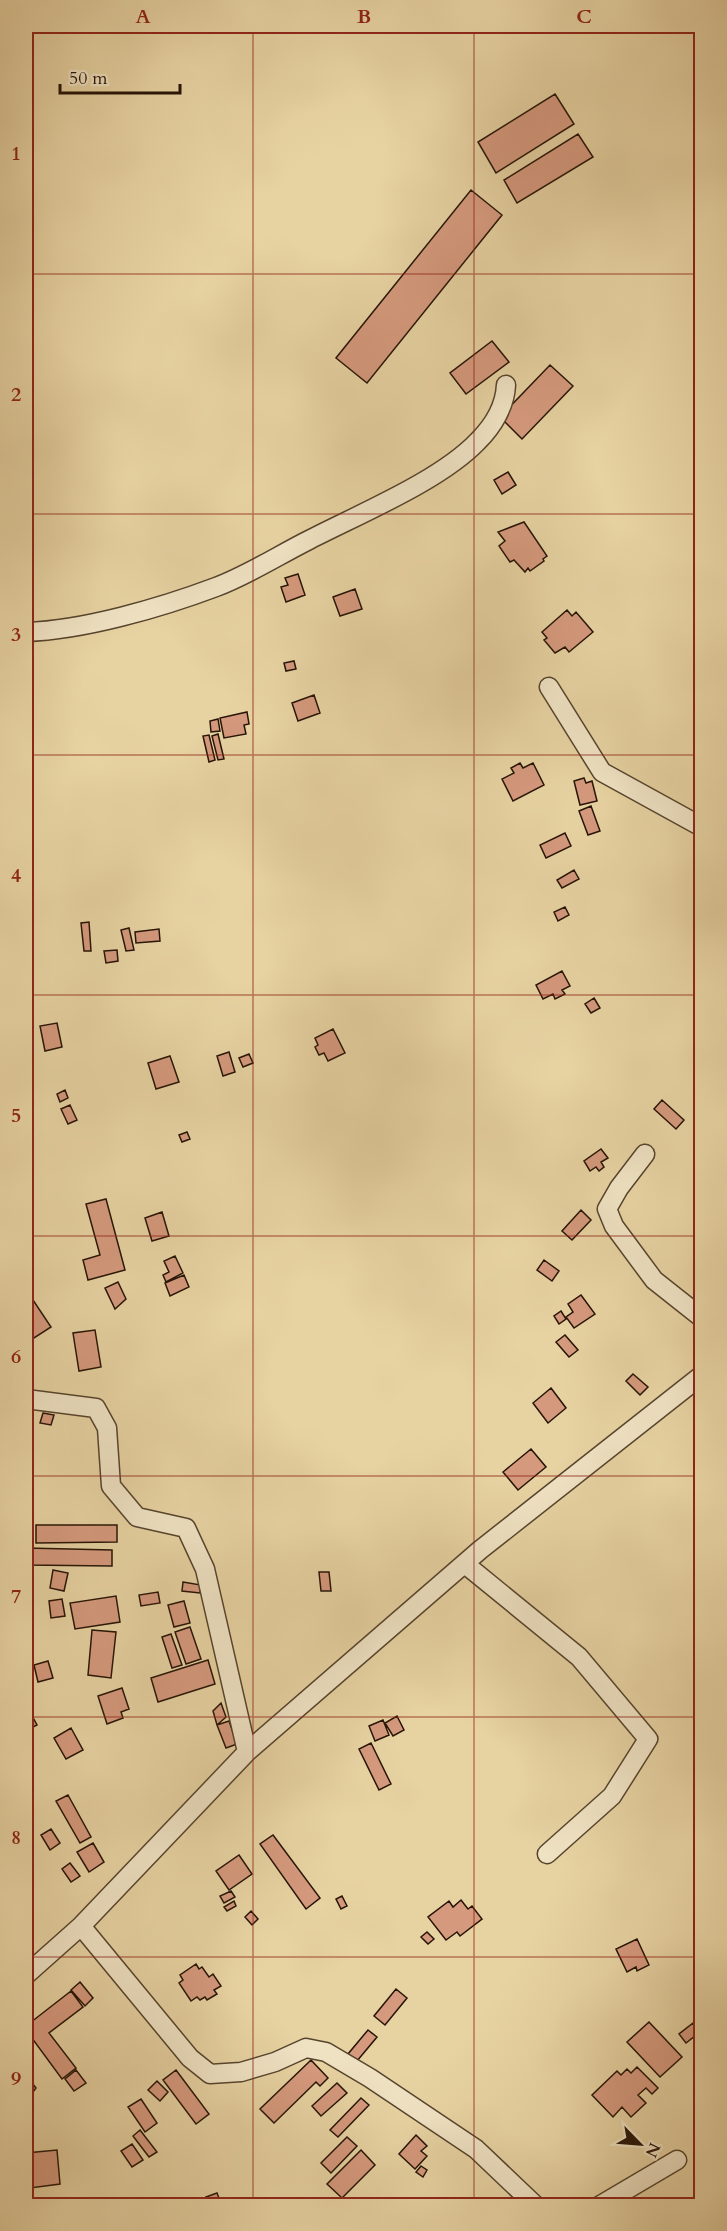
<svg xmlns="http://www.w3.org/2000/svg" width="727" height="2231" font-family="Cardo,serif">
	<rect width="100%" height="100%" fill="#e7d2a2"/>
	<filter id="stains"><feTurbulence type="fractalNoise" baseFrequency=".00333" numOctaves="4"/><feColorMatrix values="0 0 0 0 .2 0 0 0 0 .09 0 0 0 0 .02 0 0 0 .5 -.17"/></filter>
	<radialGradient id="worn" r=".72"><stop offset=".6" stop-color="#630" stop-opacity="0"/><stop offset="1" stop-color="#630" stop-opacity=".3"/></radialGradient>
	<path fill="#d5997d" stroke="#261406" stroke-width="1.5" d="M555,94L574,124L496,173L478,142Z
		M578,134L593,157L517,203L504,180Z
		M471,190L502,215L367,383L336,358Z
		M26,256H29L32,283L26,284Z
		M492,341L509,362L466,394L450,373Z
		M550,365L573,386L522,439L500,417Z
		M508,472L516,485L502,494L494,480Z
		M524,522L547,556L543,559L544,561L530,571L528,568L525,572L514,560L510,562L499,546L505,541L498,532Z
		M298,574L305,595L286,602L281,587L288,585L285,578Z
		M355,589L362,609L340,616L333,597Z
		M567,610L572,616L576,612L593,632L569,652L565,647L555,653L544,640L547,638L542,632Z
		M294,661L296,669L286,671L284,663Z
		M314,695L320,713L298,721L292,703Z
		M247,712L249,724L244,725L246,734L224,738L220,718Z
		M218,719L220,731L211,732L210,721Z
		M218,734L224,759L218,760L212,736Z
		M209,735L215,760L209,762L203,736Z
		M520,763L523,768L533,763L544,785L513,801L502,779L514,773L511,768Z
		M584,778L586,783L592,781L597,801L580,805L574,781Z
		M591,806L600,831L588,835L579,811Z
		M565,833L571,846L546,858L540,845Z
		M574,870L579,879L562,888L557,880Z
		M565,907L569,915L558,921L554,912Z
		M89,922L91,951H84L81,923Z
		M129,928L134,950L126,951L121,930Z
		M159,929L160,941L136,943L135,932Z
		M117,950L118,961L106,963L104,951Z
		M562,971L570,986L562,990L565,994L555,999L553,994L543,999L536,985Z
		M594,998L600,1008L591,1013L585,1004Z
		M57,1023L62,1047L45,1051L40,1026Z
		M333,1029L345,1053L328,1061L324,1053L319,1055L315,1047L318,1045L315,1038Z
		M229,1052L235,1072L223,1076L217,1056Z
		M249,1054L253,1063L243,1067L239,1058Z
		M170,1056L179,1082L156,1089L148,1063Z
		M65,1090L68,1098L60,1102L57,1094Z
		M662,1100L684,1120L676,1129L654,1109Z
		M70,1105L77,1120L68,1124L61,1109Z
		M26,1111L32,1127L26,1130Z
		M187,1132L190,1139L182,1142L179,1135Z
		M601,1149L608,1158L601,1162L604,1167L599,1171L596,1167L590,1171L584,1161Z
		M106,1199L125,1270L88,1280L83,1260L100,1255L86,1204Z
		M581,1210L591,1220L572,1240L562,1231Z
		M162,1212L169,1236L152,1241L145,1218Z
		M175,1256L183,1273L166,1282L163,1275L169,1272L164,1261Z
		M544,1260L559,1271L552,1281L537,1270Z
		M184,1275L189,1287L170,1296L165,1283Z
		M118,1282L126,1299L115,1309L105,1288Z
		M29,1294L51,1327L34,1338L26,1326V1297Z
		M581,1295L595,1314L574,1328L566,1317L573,1312L568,1304Z
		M561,1311L566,1319L559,1324L554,1316Z
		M95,1330L101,1367L79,1371L73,1333Z
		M26,1335L33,1345L26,1351Z
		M565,1335L578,1350L569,1357L556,1342Z
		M633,1374L648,1387L640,1395L626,1381Z
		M551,1388L566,1408L548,1423L533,1403Z
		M43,1413L54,1415L51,1425L40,1423Z
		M531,1449L546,1467L518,1490L503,1472Z
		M36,1525H117V1542L36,1543Z
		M26,1548L112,1550V1566L26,1565Z
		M53,1570L68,1573L64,1591L50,1588Z
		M319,1572H329L331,1591H321Z
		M183,1582L201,1585L200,1593L182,1591Z
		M158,1592L160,1603L141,1606L139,1595Z
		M116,1596L120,1622L75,1629L70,1603Z
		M62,1599L65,1616L51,1618L49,1601Z
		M184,1601L190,1623L174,1627L168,1605Z
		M190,1627L201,1659L186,1664L175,1632Z
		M92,1630L116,1632L111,1678L88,1675Z
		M171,1634L182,1665L172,1668L162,1637Z
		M208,1660L215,1684L158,1702L151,1678Z
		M48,1661L53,1678L38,1682L34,1665Z
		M122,1688L129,1709L121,1712L123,1718L107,1724L98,1696Z
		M221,1703L226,1717L217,1725L213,1711Z
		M30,1712L37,1725L26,1731V1715Z
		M397,1716L404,1730L393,1736L385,1723Z
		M383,1720L389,1735L375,1741L369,1726Z
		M229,1721L237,1744L226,1748L217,1725Z
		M71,1728L83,1750L66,1759L54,1738Z
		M371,1743L391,1784L379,1790L359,1749Z
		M68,1795L91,1837L80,1843L56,1801Z
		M51,1829L60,1843L50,1850L41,1835Z
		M273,1835L320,1898L306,1909L260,1844Z
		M93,1843L104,1862L89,1872L77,1852Z
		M239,1855L252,1874L229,1890L216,1871Z
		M70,1863L80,1876L71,1882L62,1869Z
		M231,1891L235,1897L224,1903L220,1896Z
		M342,1896L347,1906L341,1909L336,1899Z
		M461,1900L468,1909L472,1906L482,1919L460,1936L457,1932L446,1940L428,1917L449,1901L453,1907Z
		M234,1901L236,1906L227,1911L224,1907Z
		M251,1911L258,1919L252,1925L245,1917Z
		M427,1932L434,1939L428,1944L421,1937Z
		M637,1939L649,1965L637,1971L636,1967L627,1972L616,1949Z
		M196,1964L199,1969L202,1967L209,1977L213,1974L221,1986L214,1990L217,1994L207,2000L205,1997L200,2000L197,1997L191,2001L179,1983L183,1980L180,1975Z
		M80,1982L93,1998L85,2006L71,1990Z
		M396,1989L407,1998L385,2025L374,2016Z
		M71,1991L83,2007L49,2033L76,2068L62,2079L26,2030V2026Z
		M649,2022L682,2057L660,2077L627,2042Z
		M693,2023L700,2032L686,2043L679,2034Z
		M368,2030L377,2037L357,2061L348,2054Z
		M311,2060L328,2078L320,2086L316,2082L274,2123L260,2109Z
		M637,2067L658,2088L652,2094L646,2088L638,2095L646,2103L631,2117L622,2107L613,2117L592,2095L617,2071L621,2075L627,2069L631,2073Z
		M76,2070L86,2083L74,2091L65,2079Z
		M176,2070L209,2114L196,2124L163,2080Z
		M26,2075L36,2088L27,2100L26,2098Z
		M157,2081L168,2092L160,2101L148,2090Z
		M337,2083L347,2093L321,2116L312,2106Z
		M361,2098L369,2105L338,2137L330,2130Z
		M141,2099L157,2123L145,2132L128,2107Z
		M26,2103L33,2114L26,2125Z
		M140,2130L157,2152L149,2157L133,2136Z
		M416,2135L427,2146L421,2151L427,2156L415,2169L399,2154Z
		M347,2137L357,2146L331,2173L321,2163Z
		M132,2144L143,2160L132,2167L121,2151Z
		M57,2150L60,2184L30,2188L26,2153Z
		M361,2150L375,2165L342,2198L327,2184Z
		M421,2166L427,2170L423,2177L416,2172Z
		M217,2193L222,2206H210L206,2197Z"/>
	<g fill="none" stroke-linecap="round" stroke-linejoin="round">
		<g stroke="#56442d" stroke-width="21">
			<path id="minor" d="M26,632C84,630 160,608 216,587C248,575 279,555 309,540C359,514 440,481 478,441C493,426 505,406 506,385
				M549,687L602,772L702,827
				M645,1154L619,1188L607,1209L614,1226L654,1280L702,1318
				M26,1399L96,1408L107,1428L111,1486L137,1517L186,1528L205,1569L247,1752
				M465,1564L579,1657L648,1739L612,1796L547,1854
				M81,1926L190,2058L210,2074L241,2072L275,2062L306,2048L326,2052L370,2078L476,2149L536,2206
				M26,1975L81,1926L247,1752L480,1550L702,1375
				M599,2206L677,2160"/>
		</g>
		<use href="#minor" stroke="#efe2c3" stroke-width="18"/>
	</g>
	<path fill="none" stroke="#8f2418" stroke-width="1.5" stroke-opacity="0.55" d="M253,26V2206M474,26V2206M26,274H702M26,514H702M26,755H702M26,995H702M26,1236H702M26,1476H702M26,1717H702M26,1957H702"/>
	<rect width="727" height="2231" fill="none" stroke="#e7d2a2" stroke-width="66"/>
	<g transform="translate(640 2144) rotate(115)" stroke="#efe2c3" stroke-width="4.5" paint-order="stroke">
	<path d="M0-4.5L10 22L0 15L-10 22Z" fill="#261406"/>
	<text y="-9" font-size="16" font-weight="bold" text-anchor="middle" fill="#261406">N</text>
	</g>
	<path d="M60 84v9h120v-9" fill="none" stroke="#261406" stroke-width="3"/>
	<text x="69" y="84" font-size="18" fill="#261406" stroke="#efe2c3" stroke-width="4.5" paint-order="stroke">50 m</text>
	<rect x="33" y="33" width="661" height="2165" fill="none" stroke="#8f2418" stroke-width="2"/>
	<g font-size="20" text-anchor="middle" font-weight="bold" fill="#8f2418">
		<text x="143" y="23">A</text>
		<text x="364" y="23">B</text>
		<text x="584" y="23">C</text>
		<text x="16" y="160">1</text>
		<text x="16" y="401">2</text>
		<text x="16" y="641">3</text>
		<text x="16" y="882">4</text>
		<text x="16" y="1122">5</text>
		<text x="16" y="1363">6</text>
		<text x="16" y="1603">7</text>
		<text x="16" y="1844">8</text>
		<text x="16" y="2085">9</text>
	</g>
	<rect width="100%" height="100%" filter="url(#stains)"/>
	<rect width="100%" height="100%" fill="url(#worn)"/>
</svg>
